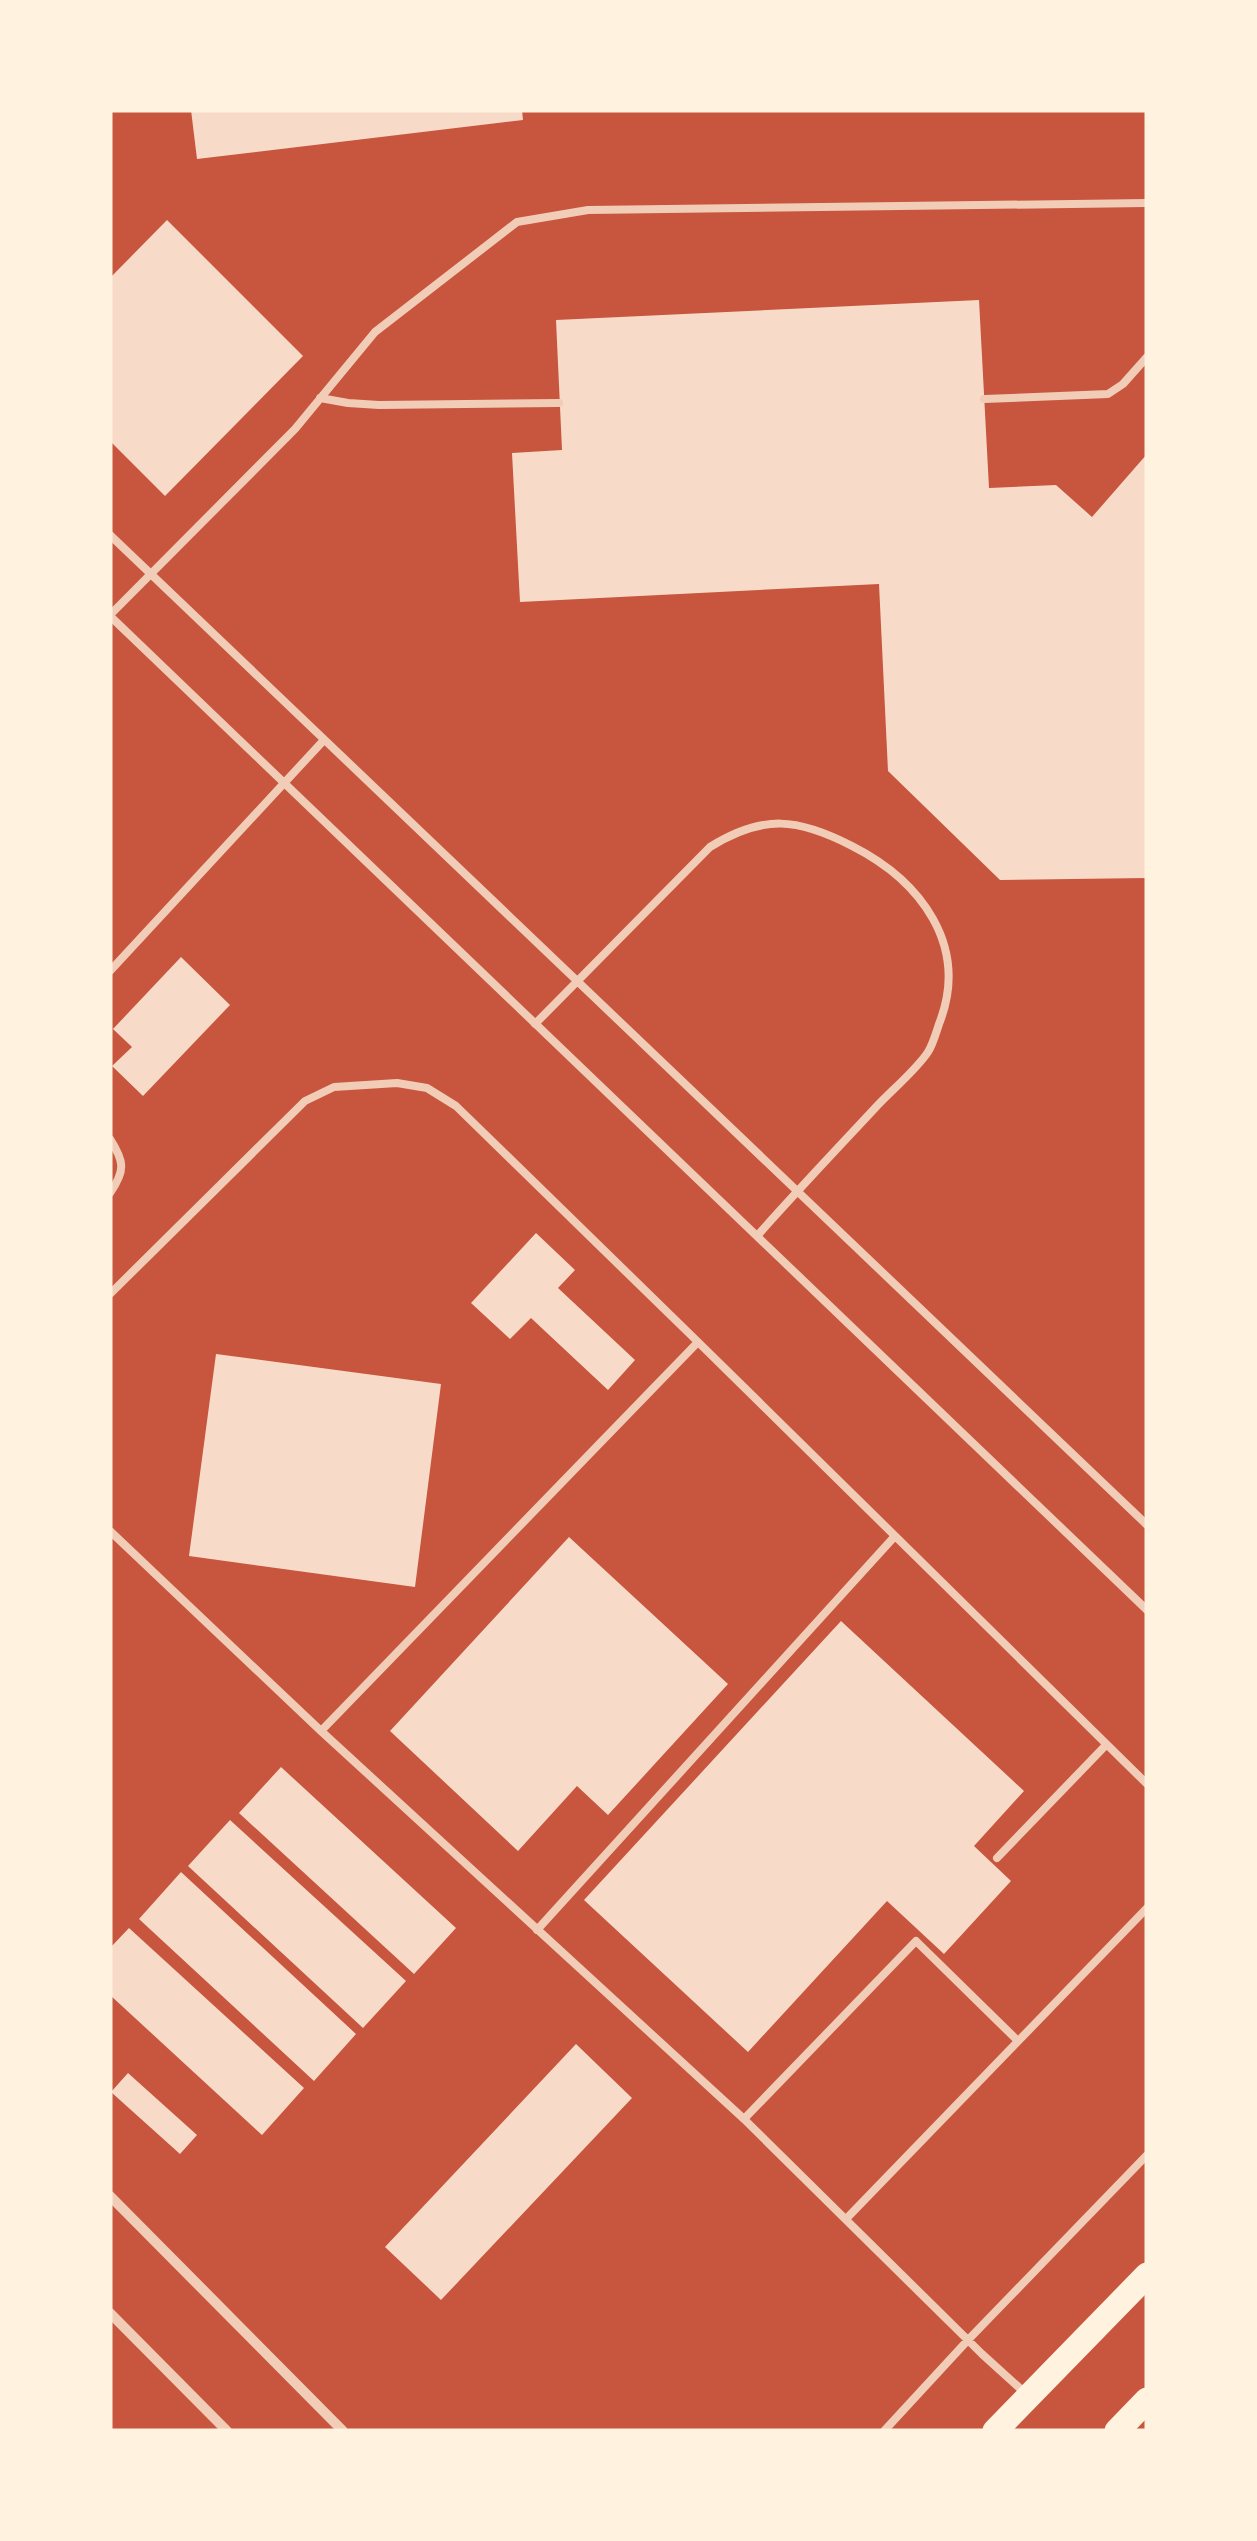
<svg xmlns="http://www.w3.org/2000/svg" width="1257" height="2541" font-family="'DM Sans',sans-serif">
	<rect width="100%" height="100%" fill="#c8553d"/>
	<path fill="#f7dbc8" d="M191,110H522L523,120L197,159Z
		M167,220L303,356L165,496L110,441V278Z
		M979,300L989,488L1056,485L1092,517L1147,454V878L1000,880L888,771L879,584L520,602L512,453L562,450L556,320Z
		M181,957L230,1005L143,1096L112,1066L132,1047L113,1029Z
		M536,1233L575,1270L558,1288L635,1360L608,1390L531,1318L510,1339L471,1303Z
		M216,1354L441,1384L415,1587L189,1556Z
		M569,1537L728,1684L608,1815L577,1786L518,1851L390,1731Z
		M841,1621L1024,1791L974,1846L1011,1881L944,1954L887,1901L748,2052L584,1900Z
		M281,1767L456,1928L414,1974L239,1813Z
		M230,1820L406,1981L363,2028L188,1866Z
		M181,1872L356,2034L314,2081L139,1919Z
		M129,1928L304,2088L262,2135L110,1995V1948Z
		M576,2044L632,2098L441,2300L385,2247Z
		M128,2073L197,2135L180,2154L111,2092Z"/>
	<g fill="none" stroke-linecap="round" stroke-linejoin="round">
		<path stroke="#f1ccb7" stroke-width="8" d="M320,398L348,403L379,405L559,403
			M984,399L1108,394L1123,384L1147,357
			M110,535L1147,1525
			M110,615L295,429L375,332L517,222L588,210L1147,203
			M110,616L1147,1610
			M110,971L324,740
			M535,1024L710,847C763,814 798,818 852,846C921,881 970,946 939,1024C936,1033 933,1044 928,1052C917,1069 891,1091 876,1107C836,1150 796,1192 757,1236
			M110,1139C124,1161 126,1170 110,1193
			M110,1294L305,1101L334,1087L397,1083L427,1088L456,1106L698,1342L1147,1784
			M110,1531L321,1731L744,2119L982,2354L1024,2392
			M321,1731L698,1342
			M997,1858L1106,1745
			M537,1930L895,1536
			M744,2119L916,1941L1018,2041
			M847,2218L1147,1908
			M884,2431L968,2340L1147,2155"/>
		<path stroke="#f1ccb7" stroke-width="10" d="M110,2196L343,2431
			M110,2313L227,2431"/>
		<path stroke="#fff3e0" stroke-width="25" d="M995,2431L1147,2275
			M1117,2431L1147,2400"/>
	</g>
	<rect width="1257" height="2541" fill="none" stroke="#fff3e0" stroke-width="225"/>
</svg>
